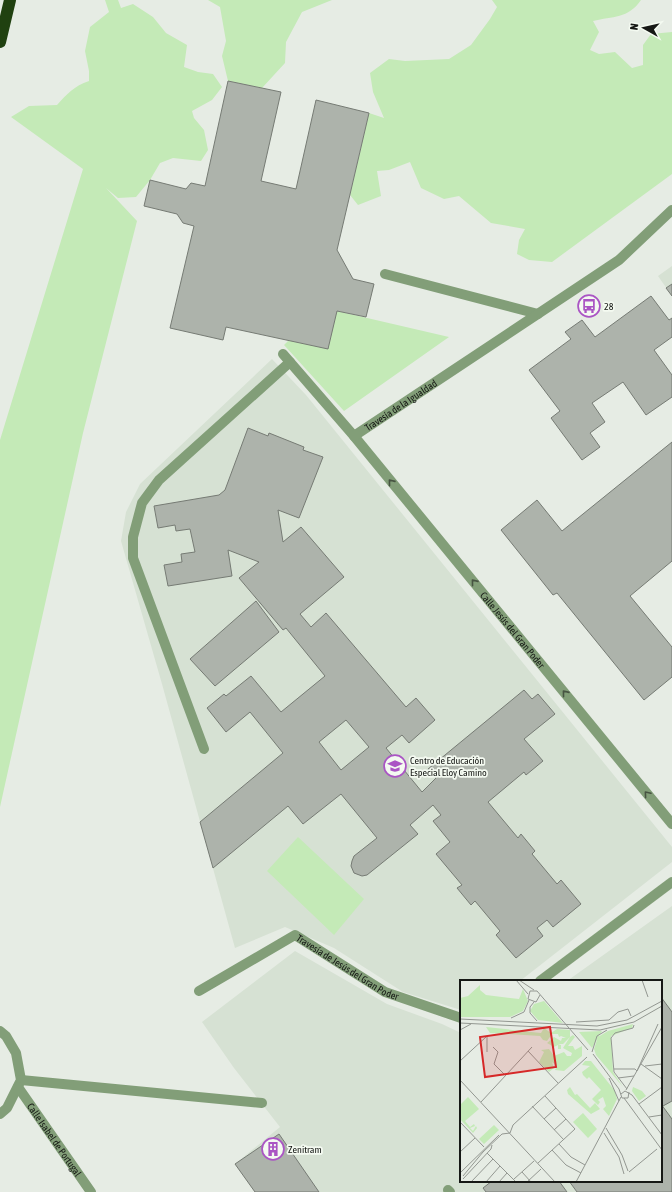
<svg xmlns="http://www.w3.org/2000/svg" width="672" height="1192" font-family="'Asap Condensed',sans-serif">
	<rect width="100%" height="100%" fill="#e6ece4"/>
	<path fill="#d6e1d3" d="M672,266V296L658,276Z
		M272,359L306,395L672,847V862L520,981H461V1010L403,992L334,948L285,927L235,948L162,684L121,541L126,512L140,484Z
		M672,906V1192H255L235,1164L280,1127L234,1068L202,1022L295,951L387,1004L442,1024L461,1033V1181H661V981H567Z"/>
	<path fill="#c4eab7" d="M105,0H118L121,8L133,4L153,17L166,33L187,45L184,67L198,72L213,74L222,87L212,100L192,111L194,118L204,130L208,150L201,161L173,158L160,163L150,180L136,197L118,198L106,188L137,221L83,433L0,807V440L83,169L11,117L29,106L57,105C67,94 74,86 89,81V71L85,51L90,27L109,12Z
		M208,0H332L302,12L286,42L285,63L262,88L228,81L222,56L226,41L220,7Z
		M492,0H641C628,19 613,16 593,21L599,32L590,50L599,54L615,52L632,68L643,65V45L651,34L672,32V174L552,262L529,260L517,254L519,240L525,229L491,223L459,196L444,199L421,188L410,162L389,170L377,171L381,196L358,205L350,195L369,113L384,118L373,92L370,73L389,59L405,61L449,59L471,45L490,19L497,7Z
		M337,311L449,337L344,411L284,345L289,340Z
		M298,837L364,899L334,935L267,871Z"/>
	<path fill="#adb3ab" stroke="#767b74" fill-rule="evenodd" d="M228,81L281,92L261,181L296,189L316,100L369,113L337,250L353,279L374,284L366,317L337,311L328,349L226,327L223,340L170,328L194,226L183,223L177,214L144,206L150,180L186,189L191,183L205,186Z
		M672,284V296L666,288Z
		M651,296L669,320L672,318V337L654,350L672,375V397L646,415L623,382L592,403L605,422L590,433L600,447L582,460L551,418L560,411L529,370L571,339L565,332L582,320L595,337Z
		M248,428L268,436L269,433L304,447L303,450L323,457L299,518L278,510L283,542L301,527L344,577L300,614L311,627L326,613L406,707L416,698L435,720L409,743L402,735L386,748L422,792L436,778L428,769L524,690L532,699L538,694L555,714L524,739L543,761L526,775L524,772L488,802L518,838L521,834L535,851L532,854L557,884L561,880L581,904L553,927L547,920L537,928L543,936L516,958L496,935L500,931L475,901L471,905L457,888L462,885L436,854L450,842L433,821L441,815L433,805L410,825L418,834L367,875L362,876L354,873L351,866L352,861L354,856L377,838L341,794L303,824L288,806L213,868L200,822L283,753L250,712L226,732L207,708L224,694L226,696L251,676L281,712L325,676L286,628L283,630L239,578L259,562L228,550L232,576L168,586L164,565L182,562L181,554L195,552L190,529L176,531L175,525L158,528L154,506L219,495L225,490ZM346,720L369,747L341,770L319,742Z
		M672,442V561L630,596L672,647V677L644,700L557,593L553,595L501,530L537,500L562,531Z
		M256,601L279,632L215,686L190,659Z
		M661,997L672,1012V1101L663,1106L661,1104Z
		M661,1104L672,1119V1192H577L569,1181H661Z
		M279,1134L319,1192H255L235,1164Z
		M492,1181H559L567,1192H486L483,1188Z"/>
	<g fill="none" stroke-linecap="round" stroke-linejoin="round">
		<path stroke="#829e78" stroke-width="10" d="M204,749L133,558V537L142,503L159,480L290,362
			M448,1190L450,1192"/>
		<g stroke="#829e78" stroke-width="10">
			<path d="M385,274L538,314"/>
			<path id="s1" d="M283,354L354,436L672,824"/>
			<path id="s2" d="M354,436L619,260L672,210"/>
			<path d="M540,981L672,882"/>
			<path id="s3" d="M199,991L295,935L385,992L461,1018"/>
			<path d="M0,1031L6,1036L16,1053L21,1080L7,1108L0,1114"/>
			<path d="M21,1080L262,1103"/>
			<path id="s4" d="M18,1087L91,1192"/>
		</g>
		<path stroke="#204110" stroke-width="12" d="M0,42L10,0"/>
	</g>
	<defs><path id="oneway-chevron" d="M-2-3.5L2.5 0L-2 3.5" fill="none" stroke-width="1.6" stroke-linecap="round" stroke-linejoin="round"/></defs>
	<g stroke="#475442">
		<use href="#oneway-chevron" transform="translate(391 482) rotate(-129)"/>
		<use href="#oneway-chevron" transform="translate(474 582) rotate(-129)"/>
		<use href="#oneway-chevron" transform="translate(565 693) rotate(-129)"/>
		<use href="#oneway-chevron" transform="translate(647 794) rotate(-130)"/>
	</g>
	<defs>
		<g id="bus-ring" transform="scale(1.15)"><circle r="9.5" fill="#f4faf1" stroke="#aa55c4" stroke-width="1.5"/><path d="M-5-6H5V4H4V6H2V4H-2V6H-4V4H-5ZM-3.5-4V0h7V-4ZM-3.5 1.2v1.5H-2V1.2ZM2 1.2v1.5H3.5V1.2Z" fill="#aa55c4"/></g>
		<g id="school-ring" transform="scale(1.15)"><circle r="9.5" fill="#f4faf1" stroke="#aa55c4" stroke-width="1.5"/><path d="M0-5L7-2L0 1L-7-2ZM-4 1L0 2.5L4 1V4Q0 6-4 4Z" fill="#aa55c4"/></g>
		<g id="building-ring" transform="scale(1.15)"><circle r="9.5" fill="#f4faf1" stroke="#aa55c4" stroke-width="1.5"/><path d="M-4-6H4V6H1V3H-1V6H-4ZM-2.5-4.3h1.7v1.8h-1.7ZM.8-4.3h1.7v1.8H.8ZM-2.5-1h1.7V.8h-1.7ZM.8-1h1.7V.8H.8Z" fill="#aa55c4"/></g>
	</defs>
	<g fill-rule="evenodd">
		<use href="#bus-ring" x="589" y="306"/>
		<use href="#school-ring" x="395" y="766"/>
		<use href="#building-ring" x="273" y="1149"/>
	</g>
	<g text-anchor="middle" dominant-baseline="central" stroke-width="3.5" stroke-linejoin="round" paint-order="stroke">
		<g font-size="10" fill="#161815" stroke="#f4faf1" text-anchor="start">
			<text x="604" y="306">28</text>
			<text x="410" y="760">Centro de Educación<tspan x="410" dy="12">Especial Eloy Camino</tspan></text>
			<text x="288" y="1149">Zenitram</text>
		</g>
		<g font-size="10" fill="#161815" stroke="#f4faf1">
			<text stroke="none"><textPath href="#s2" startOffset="56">Travesía de la Igualdad</textPath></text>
			<text stroke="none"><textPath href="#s1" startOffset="359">Calle Jesús del Gran Poder</textPath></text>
			<text stroke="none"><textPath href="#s3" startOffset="173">Travesía de Jesús del Gran Poder</textPath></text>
			<text stroke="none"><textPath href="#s4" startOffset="64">Calle Isabel de Portugal</textPath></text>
		</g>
	</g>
	<g transform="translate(460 980)">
		<rect width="202" height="202" fill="#e6ece4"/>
		<path d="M20,5V10L26,15L59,19L63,9L68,21L63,31L50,37H0V18L8,16ZM84,21L103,43L78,40L70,31L74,24ZM173,44L172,48L151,56L153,92L163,107L136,75L134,69L138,57L148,51ZM26,47L81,53L84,48L91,53L97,49L110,50V57L113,55L115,57L108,66H113L115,70L122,66V76L104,91L95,90L97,86L92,82L94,88L89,92L79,82L84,72L81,70L89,69L94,76L104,72L107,76H111L112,73L103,68L110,57L103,64H98L101,65V69H98V65L94,67L87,63L94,57L101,61L102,58H106L101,56L99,57L98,54H92L87,61L83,60L80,56L30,53ZM142,51L132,68L119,52ZM125,81H131L155,111L157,119L149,136L143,129L146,126L143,117L138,120L140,122L138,125L132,119L141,110L129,97L127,99L123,95L122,92L130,86L122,85ZM110,107L115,115L117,114L130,128L135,123L140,129L131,134L108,114L107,110ZM173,107L182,111L186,116L179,121L172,111ZM8,117L19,129L5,141L10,147L14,144L15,146L10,148L13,151L16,146L17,148L13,153L0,139V125ZM123,133L137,149L128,158L113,142ZM34,145L39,150L24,164L19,159Z" fill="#c4eab7"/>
		<path fill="none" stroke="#939791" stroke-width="1" d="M56,0L68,14M59,0L74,10M182,0L188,17M80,15L76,22L68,19L70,11H77L128,70M74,22L70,27V33L77,41M51,38L64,32L69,20M0,39L137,46L167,40L202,21M116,42L149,40L158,32L168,29L171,36M0,43L140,50L174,42L202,26M0,50L11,44M27,57V72M33,67L38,72L34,84L45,95M68,71L98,103M132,72L137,56L147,50M133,74L159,109L162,118H168L169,112M0,81L26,57M181,84L202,99M185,86L202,84M154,89H175L177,91L198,44M149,98L159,121M158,98L174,96M0,100L95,202M167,109L154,92L151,58L155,53L173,48L174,45M166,110L202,47M161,114L165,111L172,115L202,155M164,118L202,170M21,122L72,67M179,124L202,107M72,126L104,160M189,137L202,135M84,139L96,128M0,142L24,167M146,148L162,175L168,191M94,150L106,139M144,153L159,177L164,194M99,164L111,177L125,185M92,170L106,185L121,193M0,172L15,158M27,173L56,202M78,183L115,149L85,116M62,192L71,202M169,192L197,169M0,193L39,155M3,196L23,172L42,154L50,153L53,145L127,77M3,199L31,169L32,165M54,199L74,181M11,202L33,179M26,202L40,186M39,202L47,193M67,202L81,189M116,202L161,117"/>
		<path fill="#d62828" fill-opacity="0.15" stroke="#d62828" stroke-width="2" d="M90,47L96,87L25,97L20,57Z"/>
		<rect width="202" height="202" fill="none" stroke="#161815" stroke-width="2"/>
	</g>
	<g transform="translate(644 28) rotate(278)" stroke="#f4faf1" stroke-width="3" paint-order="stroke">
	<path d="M0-3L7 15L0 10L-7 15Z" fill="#161815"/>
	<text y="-6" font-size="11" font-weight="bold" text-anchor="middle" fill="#161815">N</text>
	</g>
</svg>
